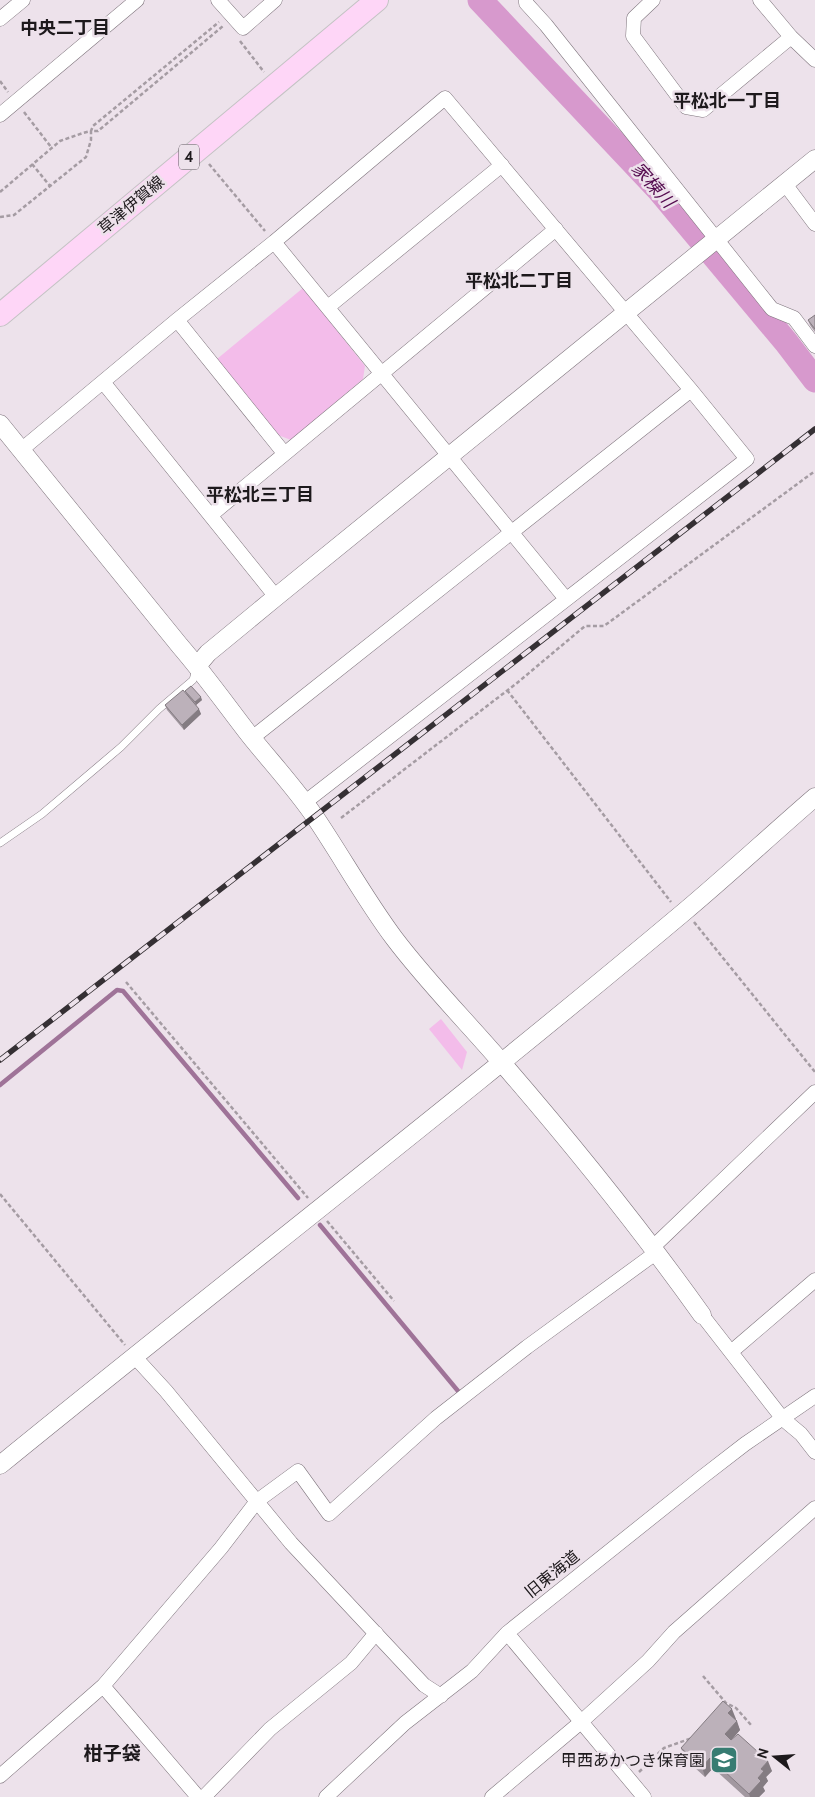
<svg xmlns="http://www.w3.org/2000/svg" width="815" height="1797" font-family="Cabin,'Noto Sans JP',sans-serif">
	<rect width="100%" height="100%" fill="#ede2eb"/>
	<path fill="#f3bcea" d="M303,288L365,366L363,379L291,440L278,435L217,359Z
		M441,1019L467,1052L462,1070L429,1029Z"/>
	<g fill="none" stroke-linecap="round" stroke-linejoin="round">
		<path stroke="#9f7398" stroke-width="4.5" d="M0,1085L117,990L123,991L298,1198
			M320,1225L458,1391"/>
		<path stroke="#d799cd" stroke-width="25" d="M480,0L659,190L786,342L815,380"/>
		<g stroke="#7e747c" stroke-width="8">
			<path id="service" d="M0,843L42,814L121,747L159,709L193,680L196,669"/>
		</g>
		<g stroke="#7e747c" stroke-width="15">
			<path id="minor" d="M218,0L243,28L275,0
				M526,0V3L546,25L772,309L794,318L815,346
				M653,0L634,18L633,36L686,107L703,110L791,37
				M760,0L791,37L815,60
				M0,19L23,0
				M0,115L137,0
				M785,184L815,224
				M274,242L566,599
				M328,307L502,165
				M177,320L284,453
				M103,382L276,597
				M21,450L177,320L274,242L445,98L691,390L747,459L304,803
				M211,515L556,229
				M252,738L691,390
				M653,1247L815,1092
				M702,1315L783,1419L801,1434L815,1452
				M731,1352L815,1280
				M134,1356L166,1391L291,1543L424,1685L441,1696
				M507,1633L644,1797
				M103,1686L198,1797
				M0,1776L103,1686L221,1548L257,1501L298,1471L329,1514L436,1418L527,1347L657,1252
				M204,1797L270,1729L351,1663L376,1633
				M326,1797L405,1723L472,1671L507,1633L701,1478L745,1444L815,1396
				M492,1797L581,1722L648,1661L674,1632L815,1508"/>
		</g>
		<g stroke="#7e747c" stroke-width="19">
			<path id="tertiary" d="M0,424L180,646C205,675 227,706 251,737C272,763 296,789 315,817C342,857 365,899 394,938C428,983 467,1022 503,1064C573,1145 640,1228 702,1315
				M197,666L208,653L276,597L815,159
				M0,1465C227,1280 459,1101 684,912C728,875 771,835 815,797"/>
		</g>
		<g stroke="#c4c3c4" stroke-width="24">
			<path id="primary" d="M0,315L377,0"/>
		</g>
		<path stroke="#a59ca3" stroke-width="2.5" stroke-dasharray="4 2.5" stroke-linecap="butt" d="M240,41L264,72
			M0,81L8,92
			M24,112L51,147
			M32,164L50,186
			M209,164L265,231
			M0,192L60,141L83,133L91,131L93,126L219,22
			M0,217L14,215L86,157L91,140V131H98L223,26
			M507,690L671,902
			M341,818L517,683L585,626H604L815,471
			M694,922L815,1072
			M126,982L308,1198
			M0,1194L125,1345
			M327,1221L394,1301
			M703,1676L726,1703L736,1708L752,1726
			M639,1772L664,1748L692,1738"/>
		<use href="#service" stroke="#fff" stroke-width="7"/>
		<use href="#minor" stroke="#fff" stroke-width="14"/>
		<use href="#tertiary" stroke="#fff" stroke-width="18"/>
		<use href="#primary" stroke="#fed6f7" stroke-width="22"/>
		<g stroke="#353034" stroke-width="5.5">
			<path id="rail" d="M0,1060L815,429"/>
		</g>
		<use href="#rail" stroke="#ede2eb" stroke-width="4" stroke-dasharray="11" stroke-linecap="butt"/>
	</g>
	<path fill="#a298a0" d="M815,315V332L810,325L808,320Z
		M186,693L202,700L196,705L201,714L184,730L167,710L165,705Z
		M735,1719L740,1730L731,1740L772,1771L766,1777L768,1781L763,1787L765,1791L759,1797H745L713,1768L705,1777L684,1758L681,1748L736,1719Z"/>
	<path fill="#847c82" d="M201,697L202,700L196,705L195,702Z
		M199,709L201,714L184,730L182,725Z
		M732,1709L736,1719L732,1723L728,1713Z
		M737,1721L740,1730L728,1744L725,1734Z
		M710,1758L713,1768L705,1777L702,1767Z
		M768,1761L772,1771L766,1777L768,1781L763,1787L765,1791L759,1797H750L749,1794L758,1778L761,1769Z"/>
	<path fill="#bcb1ba" stroke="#847c82" d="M815,315V329L808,320Z
		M191,686L201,697L195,702L185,691Z
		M183,690L199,709L182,725L165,705Z
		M723,1701L732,1709L728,1713L737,1721L725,1734L731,1740L738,1734L768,1761L761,1769L764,1771L758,1778L761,1781L749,1794L710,1758L702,1767L681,1748Z"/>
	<defs>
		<g id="school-square" transform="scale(1.4375)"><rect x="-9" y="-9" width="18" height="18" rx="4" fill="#377c72" stroke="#ede2eb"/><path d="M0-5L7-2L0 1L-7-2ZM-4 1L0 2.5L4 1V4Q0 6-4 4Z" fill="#fff"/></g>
	</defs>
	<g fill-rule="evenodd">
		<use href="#school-square" x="724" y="1760"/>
	</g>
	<g text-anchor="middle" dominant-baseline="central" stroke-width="5" stroke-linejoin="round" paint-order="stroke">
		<rect fill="#ede2eb" stroke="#5b555a" stroke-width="1" x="179" y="144.5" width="20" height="25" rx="4"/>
		<g font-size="15" font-weight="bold" fill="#1d191c">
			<text x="189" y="157">4</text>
		</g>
		<g font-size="16" fill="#1d191c" stroke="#ede2eb">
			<text transform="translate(131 205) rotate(-40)">草津伊賀線</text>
			<text transform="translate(552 1574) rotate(-39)">旧東海道</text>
		</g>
		<g font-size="16" fill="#1d191c" stroke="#ede2eb" text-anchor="end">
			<text x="705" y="1760">甲西あかつき保育園</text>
		</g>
		<g font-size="18" font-weight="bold" fill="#1d191c" stroke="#ede2eb">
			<text x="65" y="28">中央二丁目</text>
			<text x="727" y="101">平松北一丁目</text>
			<text x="519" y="281">平松北二丁目</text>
			<text x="260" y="495">平松北三丁目</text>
		</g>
		<g font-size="18" font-style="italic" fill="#53094d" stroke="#ede2eb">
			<text transform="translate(653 185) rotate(48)">家棟川</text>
		</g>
		<g font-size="19" font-weight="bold" fill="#1d191c" stroke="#ede2eb">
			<text x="112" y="1753">柑子袋</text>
		</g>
	</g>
	<g transform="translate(775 1757) rotate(287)" stroke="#ede2eb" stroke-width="4" paint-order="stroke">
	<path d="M0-4L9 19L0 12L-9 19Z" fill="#1d191c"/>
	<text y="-8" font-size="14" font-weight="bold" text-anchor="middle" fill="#1d191c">N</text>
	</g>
</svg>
